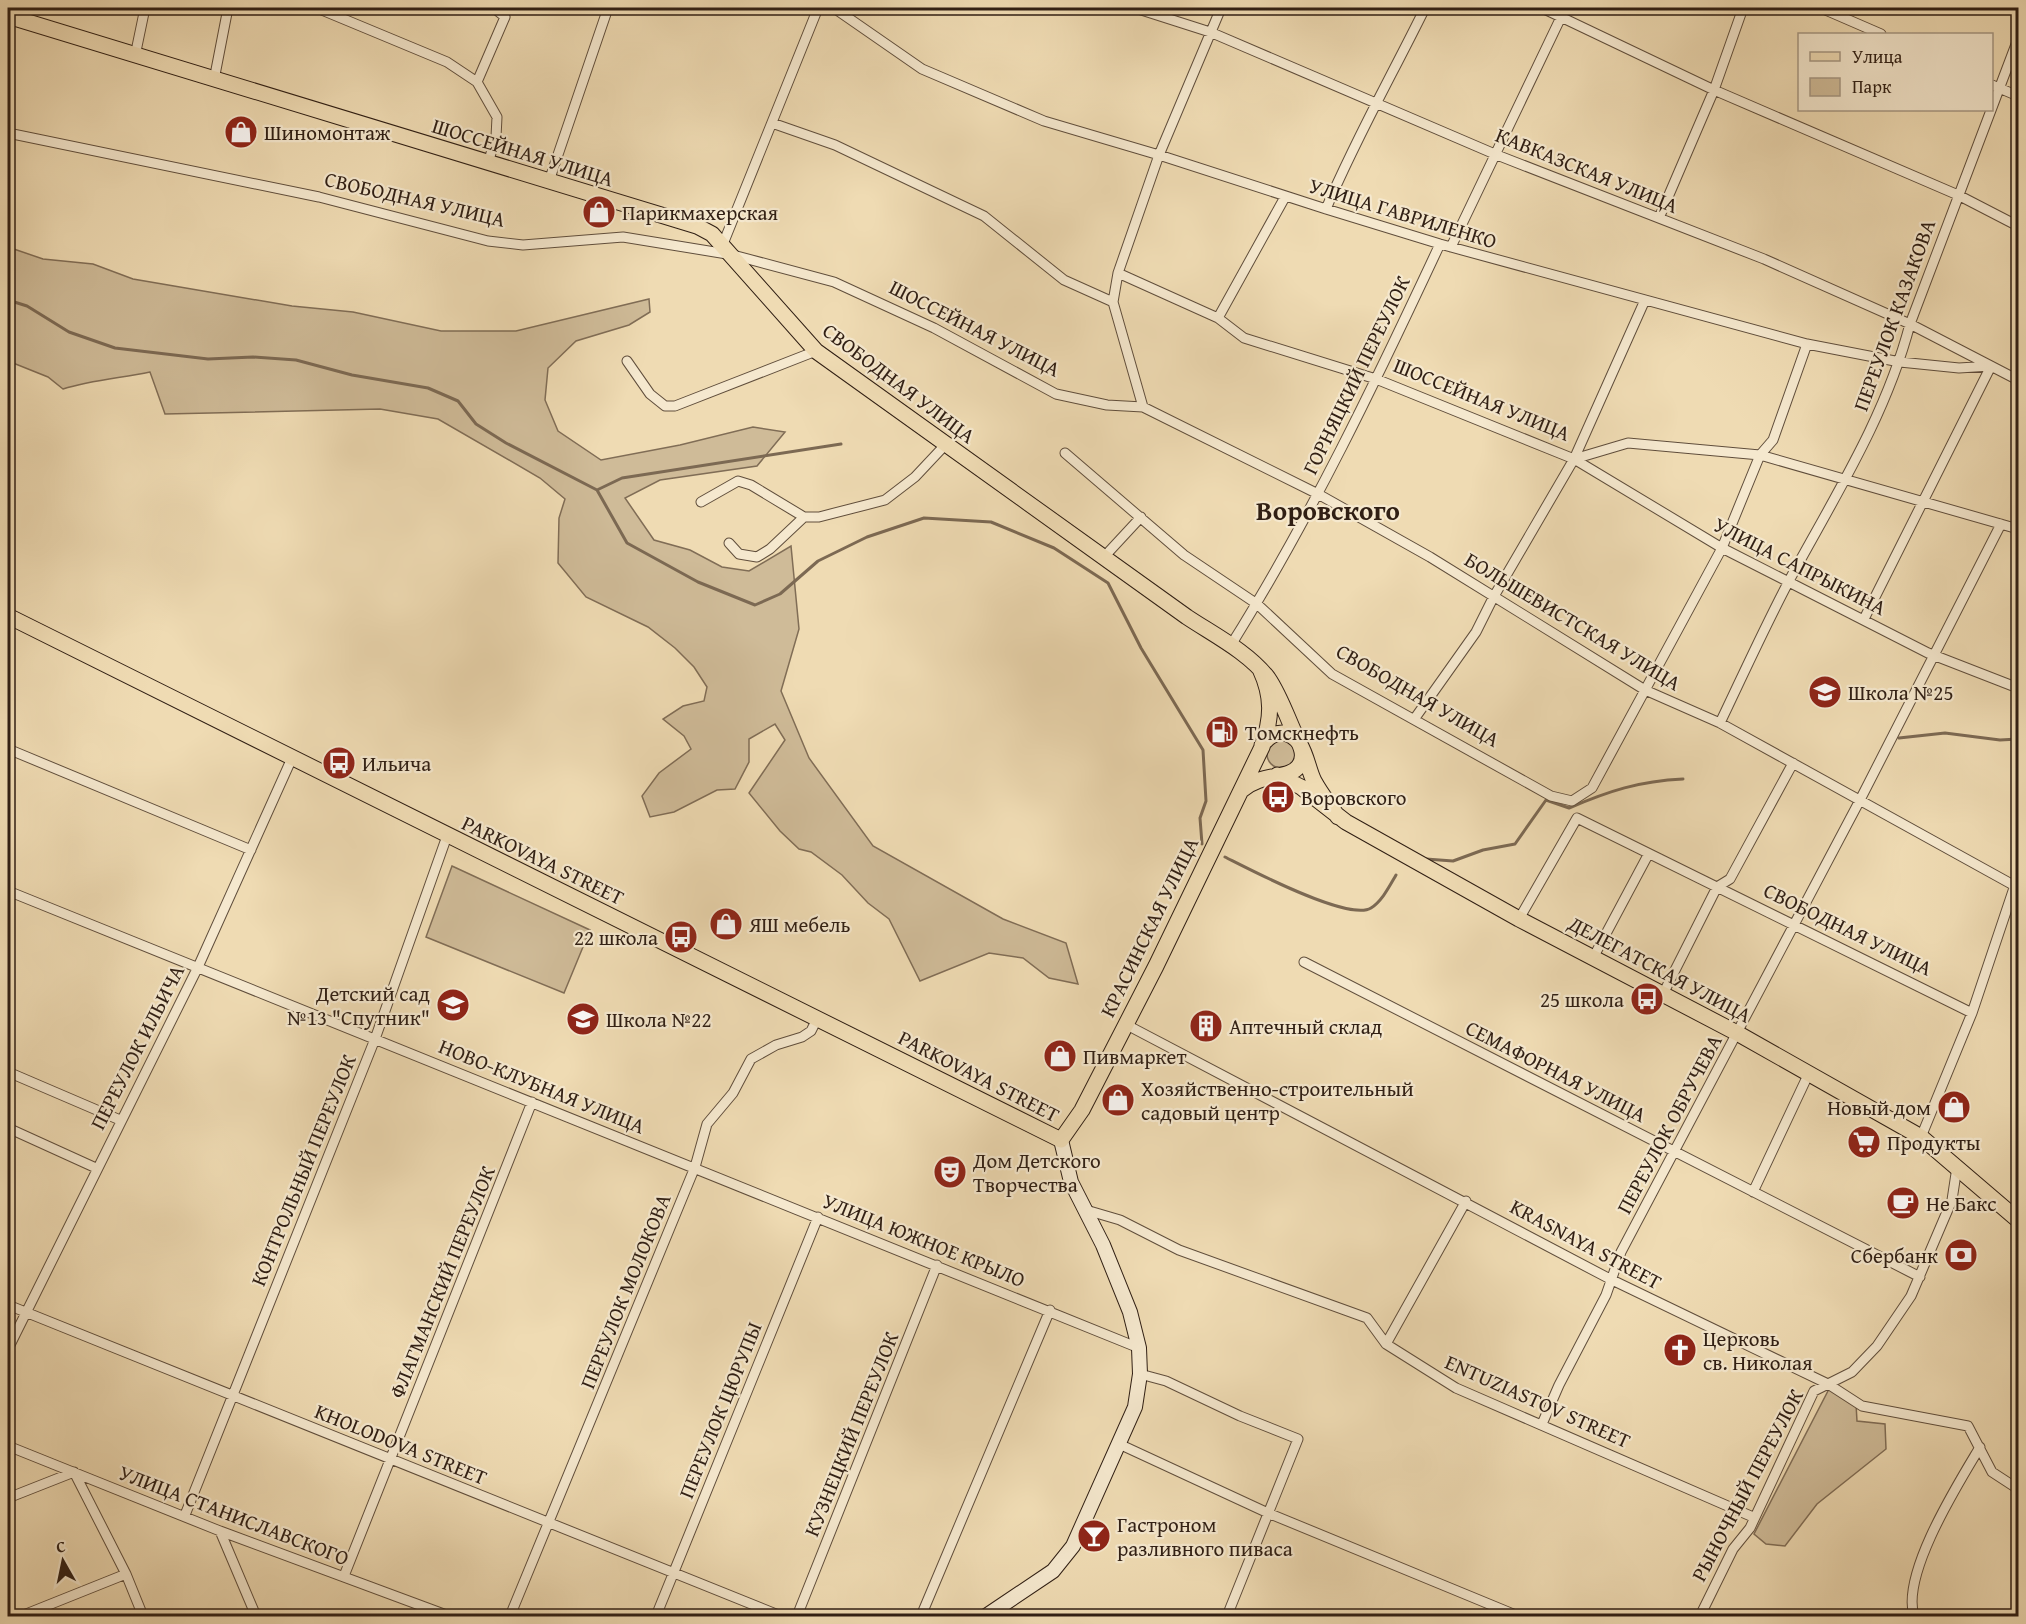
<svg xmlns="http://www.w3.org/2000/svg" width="2026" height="1624" font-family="'Gentium Book Plus',serif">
	<rect width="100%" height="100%" fill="#efdbb3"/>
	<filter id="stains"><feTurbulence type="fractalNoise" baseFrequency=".00333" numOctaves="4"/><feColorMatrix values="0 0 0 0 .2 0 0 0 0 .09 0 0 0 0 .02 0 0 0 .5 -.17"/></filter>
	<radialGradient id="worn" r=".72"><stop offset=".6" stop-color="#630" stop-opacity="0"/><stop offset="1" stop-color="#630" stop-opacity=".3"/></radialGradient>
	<path fill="#cfbb98" stroke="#806d56" stroke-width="1.5" d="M8,247L43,259L93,264L133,279L292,306L353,312L441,331H516L649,299L650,312L629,325L576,341L548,368L545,400L558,431L601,460L680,445L753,427L785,432L757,466L660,480L625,498L654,540L690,550L722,567L749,571L791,546L799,629L781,691L809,758L873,846L1003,919L1066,943L1078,984L1049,978L1023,958L989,953L920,981L889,919L868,903L842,875L811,852L799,849L780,831L749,793L785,740L775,724L749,739V762L735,789L717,790L674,812L650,817L642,796L659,773L691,749L684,736L663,719L683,706L704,701L707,687L694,667L675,648L648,627L586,597L558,563L559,518L565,499L540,478L438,419L380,409L165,414L150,372C121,378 91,380 63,389L48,377L8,361Z
		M1267 754a14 14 0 1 1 28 0a14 14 0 1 1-28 0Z
		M452,866L590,930L564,993L426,937Z
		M1829,1389L1856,1404L1857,1421L1885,1424L1886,1449L1817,1504L1785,1546L1766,1544L1754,1534Z"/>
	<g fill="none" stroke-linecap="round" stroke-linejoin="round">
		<path stroke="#7c6953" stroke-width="3" d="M8,300L27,306L69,332L115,348L208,359L253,357L296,360L352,375L428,388L458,401L476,424L506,443L597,490L622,478L841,444
			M597,490L627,543L698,582L755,605L780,594L818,561L867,537L924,518L991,522L1054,548L1108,583L1141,648L1203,750L1206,801L1200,818L1202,844
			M1899,738L1945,733L2000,740L2018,739
			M1225,857C1249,869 1349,922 1371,908C1382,901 1389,887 1396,875
			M1426,859L1453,861L1483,850L1515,844L1546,800L1569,808C1609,791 1639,781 1683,779"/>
		<g stroke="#604e3c" stroke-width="11">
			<path id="minor" d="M317,8L447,62L477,82L505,17L494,8
				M834,8L922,69L1044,121L1159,155L1326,209L1440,244L1807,344L1900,362L1959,368L1991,366
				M1135,8L1210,32L1497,155L1764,259L1910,324L2018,380
				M1542,8L1714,90L1958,195L2018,226
				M1821,8L1881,34
				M135,56L145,8
				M214,80L228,8
				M477,82L497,117L496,137L488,163
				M1992,85L2018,96
				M772,123L835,145L984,216L1064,280L1113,302
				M8,133L319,197L488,241L523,245L623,237L733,255L834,282L934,328L1056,394L1107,405L1143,407L1318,494L1430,557L1645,690L1720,723L2015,886
				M549,181L608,8
				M1326,209C1355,140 1392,75 1425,8
				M1659,218L1714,90L1743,8
				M723,244L818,8
				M1451,247L1562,15
				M1118,273L1218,318L1244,338L1376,379L1574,459L1722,548L1928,653L2018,688
				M1218,318L1285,197
				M627,361L650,394L665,406H675L816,351
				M1143,407L1113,302L1118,273L1159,155L1221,8
				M1065,453L1184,555L1257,604L1332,674L1551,796L1572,801L1592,788L1722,548L1760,455L1773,440L1807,344
				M1574,459L1628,443L1760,455L2018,529
				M701,502L738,481L751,485L804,517H819L885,500L915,477L946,444
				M729,543L739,554L757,557L770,549L804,517
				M1103,558L1141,517
				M1864,619L1991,366
				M1231,645C1311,517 1376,381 1440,244
				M1415,718L1476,632L1493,598L1574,459L1645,300
				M1720,723C1743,675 1765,626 1790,579C1835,496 1886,416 1910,324L2018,39
				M8,749L251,850
				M8,891L1139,1348
				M1519,919L1577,818L1972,1013
				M1593,958L1648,855
				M1304,962L1920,1277
				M1663,994L1717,887L1730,879L1793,763
				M1125,1024L1610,1279L1828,1384L1862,1406L1968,1426L1992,1472L2018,1489
				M8,1072L120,1120
				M8,1128L96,1168
				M1921,1137L1972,1013L2018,876
				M1753,1192L1809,1073
				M1086,1210L1120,1220L1179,1250L1367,1318L1386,1344L1456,1388L1753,1517
				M8,1305L781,1616
				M1386,1344L1466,1201
				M8,1349L198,967L292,758
				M1140,1374L1166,1381L1240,1416L1298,1439L1227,1616
				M1542,1424L1559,1385L1606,1295L1621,1252L1860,800L2001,524
				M1119,1444L1268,1513L1518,1616
				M8,1446L220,1531L449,1616
				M8,1498L74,1472L126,1574L143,1616
				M185,1515L375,1039L447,836
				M220,1531L256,1616
				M344,1576L532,1102
				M21,1616L126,1574
				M510,1616L695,1167L707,1124L733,1093L751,1059L776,1045L802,1037L811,1031L817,1019
				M656,1616L818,1217
				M797,1616L937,1265
				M921,1616L1050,1310
				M1700,1616L1733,1549L1750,1528L1814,1391L1852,1372L1877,1346L1911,1296L1952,1200L1957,1167
				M1914,1616C1901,1574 1958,1484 1980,1447"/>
		</g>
		<g stroke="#301f14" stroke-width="16">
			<path id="secondary" d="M986,1616L1053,1571L1073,1546L1135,1407L1140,1374L1139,1348L1130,1312L1103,1245L1071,1182L1061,1140"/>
		</g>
		<g stroke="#301f14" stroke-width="17">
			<path id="primary" d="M8,16L697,226L712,234L816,351L1187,617C1214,635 1248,652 1268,678C1279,694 1286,714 1294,732C1299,743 1307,755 1299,766C1289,780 1262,772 1242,790
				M8,616L1061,1140L1082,1110L1156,966L1262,747C1272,718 1273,697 1260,669
				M1262,745C1267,738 1273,733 1282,733C1305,734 1306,766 1314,781C1321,794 1330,805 1338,817
				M1277,775L1301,787L1346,822L1519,919L1737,1033L1921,1137L2018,1220"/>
		</g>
		<use href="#minor" stroke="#f5e8ce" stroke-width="9"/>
		<use href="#secondary" stroke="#f5e8ce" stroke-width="14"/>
		<use href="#primary" stroke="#efdbb3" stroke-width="15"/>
	</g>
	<defs>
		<g id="shop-disc" transform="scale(1.725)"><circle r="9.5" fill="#8f2418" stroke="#f5e8ce"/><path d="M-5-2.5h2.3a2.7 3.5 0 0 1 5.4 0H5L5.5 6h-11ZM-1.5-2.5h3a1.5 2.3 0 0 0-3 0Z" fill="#fff"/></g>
		<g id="school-disc" transform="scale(1.725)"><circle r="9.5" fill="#8f2418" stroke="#f5e8ce"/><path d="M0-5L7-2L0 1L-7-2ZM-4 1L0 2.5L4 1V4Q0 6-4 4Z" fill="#fff"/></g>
		<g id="fuel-disc" transform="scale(1.725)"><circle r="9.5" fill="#8f2418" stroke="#f5e8ce"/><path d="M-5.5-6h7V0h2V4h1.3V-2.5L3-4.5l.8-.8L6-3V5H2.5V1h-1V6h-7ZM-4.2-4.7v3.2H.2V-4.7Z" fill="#fff"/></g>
		<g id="bus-disc" transform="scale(1.725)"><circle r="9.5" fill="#8f2418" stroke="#f5e8ce"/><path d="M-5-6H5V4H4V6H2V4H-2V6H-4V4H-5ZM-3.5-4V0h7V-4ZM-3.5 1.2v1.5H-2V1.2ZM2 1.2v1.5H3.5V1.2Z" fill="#fff"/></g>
		<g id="building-disc" transform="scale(1.725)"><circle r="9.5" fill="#8f2418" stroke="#f5e8ce"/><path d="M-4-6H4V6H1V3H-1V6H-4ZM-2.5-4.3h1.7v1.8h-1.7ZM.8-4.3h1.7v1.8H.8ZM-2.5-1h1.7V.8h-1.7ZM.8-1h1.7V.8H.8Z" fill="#fff"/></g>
		<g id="supermarket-disc" transform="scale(1.725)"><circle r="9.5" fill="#8f2418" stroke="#f5e8ce"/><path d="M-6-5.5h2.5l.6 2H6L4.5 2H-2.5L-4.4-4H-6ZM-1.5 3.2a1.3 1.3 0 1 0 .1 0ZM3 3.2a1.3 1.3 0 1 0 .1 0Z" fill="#fff"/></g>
		<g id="theatre-disc" transform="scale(1.725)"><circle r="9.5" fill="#8f2418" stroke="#f5e8ce"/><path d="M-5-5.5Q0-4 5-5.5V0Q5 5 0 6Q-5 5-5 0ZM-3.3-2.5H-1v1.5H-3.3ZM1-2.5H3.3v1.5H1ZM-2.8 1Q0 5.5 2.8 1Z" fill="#fff"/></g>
		<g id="cafe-disc" transform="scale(1.725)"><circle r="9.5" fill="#8f2418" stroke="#f5e8ce"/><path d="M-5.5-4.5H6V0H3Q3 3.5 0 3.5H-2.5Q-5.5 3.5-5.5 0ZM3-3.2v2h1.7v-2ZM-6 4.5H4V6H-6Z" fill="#fff"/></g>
		<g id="bank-disc" transform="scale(1.725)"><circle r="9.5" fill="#8f2418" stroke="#f5e8ce"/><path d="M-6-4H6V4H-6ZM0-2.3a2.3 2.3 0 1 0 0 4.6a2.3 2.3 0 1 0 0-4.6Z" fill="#fff"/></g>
		<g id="church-disc" transform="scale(1.725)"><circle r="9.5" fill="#8f2418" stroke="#f5e8ce"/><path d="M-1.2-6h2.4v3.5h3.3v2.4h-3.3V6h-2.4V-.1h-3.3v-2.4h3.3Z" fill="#fff"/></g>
		<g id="bar-disc" transform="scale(1.725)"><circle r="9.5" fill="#8f2418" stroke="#f5e8ce"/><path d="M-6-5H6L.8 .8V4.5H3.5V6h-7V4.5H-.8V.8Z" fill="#fff"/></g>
	</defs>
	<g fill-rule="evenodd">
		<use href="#shop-disc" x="241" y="132"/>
		<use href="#shop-disc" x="599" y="212"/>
		<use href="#school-disc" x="1825" y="692"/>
		<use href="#fuel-disc" x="1222" y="732"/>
		<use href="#bus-disc" x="339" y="763"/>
		<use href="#bus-disc" x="1278" y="797"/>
		<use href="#shop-disc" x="726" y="924"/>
		<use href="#bus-disc" x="681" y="937"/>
		<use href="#bus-disc" x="1647" y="999"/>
		<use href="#school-disc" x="453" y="1005"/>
		<use href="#school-disc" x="583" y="1019"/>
		<use href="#building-disc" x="1206" y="1026"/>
		<use href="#shop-disc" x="1060" y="1056"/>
		<use href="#shop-disc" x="1118" y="1100"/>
		<use href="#shop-disc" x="1954" y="1107"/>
		<use href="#supermarket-disc" x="1864" y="1142"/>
		<use href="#theatre-disc" x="950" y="1172"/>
		<use href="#cafe-disc" x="1903" y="1203"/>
		<use href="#bank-disc" x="1961" y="1255"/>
		<use href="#church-disc" x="1680" y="1350"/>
		<use href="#bar-disc" x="1094" y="1536"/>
	</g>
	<g text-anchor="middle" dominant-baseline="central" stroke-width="4.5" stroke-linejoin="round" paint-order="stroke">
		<g font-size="21" fill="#301f14" stroke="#f5e8ce" text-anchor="start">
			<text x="264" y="132">Шиномонтаж</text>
			<text x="622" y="212">Парикмахерская</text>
			<text x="1848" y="692">Школа №25</text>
			<text x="1245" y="732">Томскнефть</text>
			<text x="362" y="763">Ильича</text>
			<text x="1301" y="797">Воровского</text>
			<text x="749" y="924">ЯШ мебель</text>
			<text x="658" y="937" text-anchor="end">22 школа</text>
			<text x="430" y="993" text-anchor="end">Детский сад<tspan x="430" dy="24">№13 "Спутник"</tspan></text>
			<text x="1624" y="999" text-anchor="end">25 школа</text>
			<text x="606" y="1019">Школа №22</text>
			<text x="1229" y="1026">Аптечный склад</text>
			<text x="1083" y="1056">Пивмаркет</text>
			<text x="1141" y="1088">Хозяйственно-строительный<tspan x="1141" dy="24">садовый центр</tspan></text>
			<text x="1931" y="1107" text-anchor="end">Новый дом</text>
			<text x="1887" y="1142">Продукты</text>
			<text x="973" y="1160">Дом Детского<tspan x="973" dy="24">Творчества</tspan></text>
			<text x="1926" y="1203">Не Бакс</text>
			<text x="1938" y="1255" text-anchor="end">Сбербанк</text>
			<text x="1703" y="1338">Церковь<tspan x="1703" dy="24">св. Николая</tspan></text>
			<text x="1117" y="1524">Гастроном<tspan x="1117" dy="24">разливного пиваса</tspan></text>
		</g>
		<g font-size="21" fill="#301f14" stroke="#f5e8ce">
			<text transform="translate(523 152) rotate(17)">ШОССЕЙНАЯ УЛИЦА</text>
			<text transform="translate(1587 170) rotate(22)">КАВКАЗСКАЯ УЛИЦА</text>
			<text transform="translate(415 199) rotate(13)">СВОБОДНАЯ УЛИЦА</text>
			<text transform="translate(1403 213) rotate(17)">УЛИЦА ГАВРИЛЕНКО</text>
			<text transform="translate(1894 315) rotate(-70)">ПЕРЕУЛОК КАЗАКОВА</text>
			<text transform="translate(975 328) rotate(27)">ШОССЕЙНАЯ УЛИЦА</text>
			<text transform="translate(1356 375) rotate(-64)">ГОРНЯЦКИЙ ПЕРЕУЛОК</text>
			<text transform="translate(899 383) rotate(37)">СВОБОДНАЯ УЛИЦА</text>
			<text transform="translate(1482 399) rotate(22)">ШОССЕЙНАЯ УЛИЦА</text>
			<text transform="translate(1800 566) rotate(27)">УЛИЦА САПРЫКИНА</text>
			<text transform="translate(1573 621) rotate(31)">БОЛЬШЕВИСТСКАЯ УЛИЦА</text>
			<text transform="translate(1418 695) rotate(30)">СВОБОДНАЯ УЛИЦА</text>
			<text transform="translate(543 860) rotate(26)">PARKOVAYA STREET</text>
			<text transform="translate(1149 927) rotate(-64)">КРАСИНСКАЯ УЛИЦА</text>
			<text transform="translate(1848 929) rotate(26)">СВОБОДНАЯ УЛИЦА</text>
			<text transform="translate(1660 969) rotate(28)">ДЕЛЕГАТСКАЯ УЛИЦА</text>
			<text transform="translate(137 1047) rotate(-63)">ПЕРЕУЛОК ИЛЬИЧА</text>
			<text transform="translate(1556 1071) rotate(27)">СЕМАФОРНАЯ УЛИЦА</text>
			<text transform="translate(979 1076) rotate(27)">PARKOVAYA STREET</text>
			<text transform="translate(542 1086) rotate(22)">НОВО-КЛУБНАЯ УЛИЦА</text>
			<text transform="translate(1669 1124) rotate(-62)">ПЕРЕУЛОК ОБРУЧЕВА</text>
			<text transform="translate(303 1170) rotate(-68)">КОНТРОЛЬНЫЙ ПЕРЕУЛОК</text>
			<text transform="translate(924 1240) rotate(22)">УЛИЦА ЮЖНОЕ КРЫЛО</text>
			<text transform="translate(1586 1244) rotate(28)">KRASNAYA STREET</text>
			<text transform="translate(442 1282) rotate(-68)">ФЛАГМАНСКИЙ ПЕРЕУЛОК</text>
			<text transform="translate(625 1291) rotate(-68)">ПЕРЕУЛОК МОЛОКОВА</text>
			<text transform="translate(1538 1401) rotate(24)">ENTUZIASTOV STREET</text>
			<text transform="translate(720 1410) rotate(-68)">ПЕРЕУЛОК ЦЮРУПЫ</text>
			<text transform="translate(851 1434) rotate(-68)">КУЗНЕЦКИЙ ПЕРЕУЛОК</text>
			<text transform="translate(401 1444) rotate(22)">KHOLODOVA STREET</text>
			<text transform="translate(1747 1485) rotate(-62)">РЫНОЧНЫЙ ПЕРЕУЛОК</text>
			<text transform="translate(234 1515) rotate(21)">УЛИЦА СТАНИСЛАВСКОГО</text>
		</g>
		<g font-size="27" font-weight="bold" fill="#301f14" stroke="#f5e8ce">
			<text x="1328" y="510">Воровского</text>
		</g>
	</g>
	<rect width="2026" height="1624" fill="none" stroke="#efdbb3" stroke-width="30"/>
	<rect x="9" y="9" width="2008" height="1606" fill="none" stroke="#301f14" stroke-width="3"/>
	<rect x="15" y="15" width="1996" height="1594" fill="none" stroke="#301f14" stroke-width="1.5"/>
	<rect x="1798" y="33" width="195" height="78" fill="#f5e8ce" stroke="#a69884" stroke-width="1.5"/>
	<rect x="1810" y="52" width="30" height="9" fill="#efdbb3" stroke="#a69884" stroke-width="1.5"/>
	<text x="1852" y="63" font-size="18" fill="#301f14">Улица</text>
	<rect x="1810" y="78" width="30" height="18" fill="#cfbb98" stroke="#a69884" stroke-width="1.5"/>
	<text x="1852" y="93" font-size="18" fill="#301f14">Парк</text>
	<g transform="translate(63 1561) rotate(351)" stroke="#f5e8ce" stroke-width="4.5" paint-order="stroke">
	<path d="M0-4.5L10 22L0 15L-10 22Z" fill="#301f14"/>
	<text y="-9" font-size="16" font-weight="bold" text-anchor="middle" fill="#301f14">С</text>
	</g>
	<rect width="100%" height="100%" filter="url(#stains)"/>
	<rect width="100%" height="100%" fill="url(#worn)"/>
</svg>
